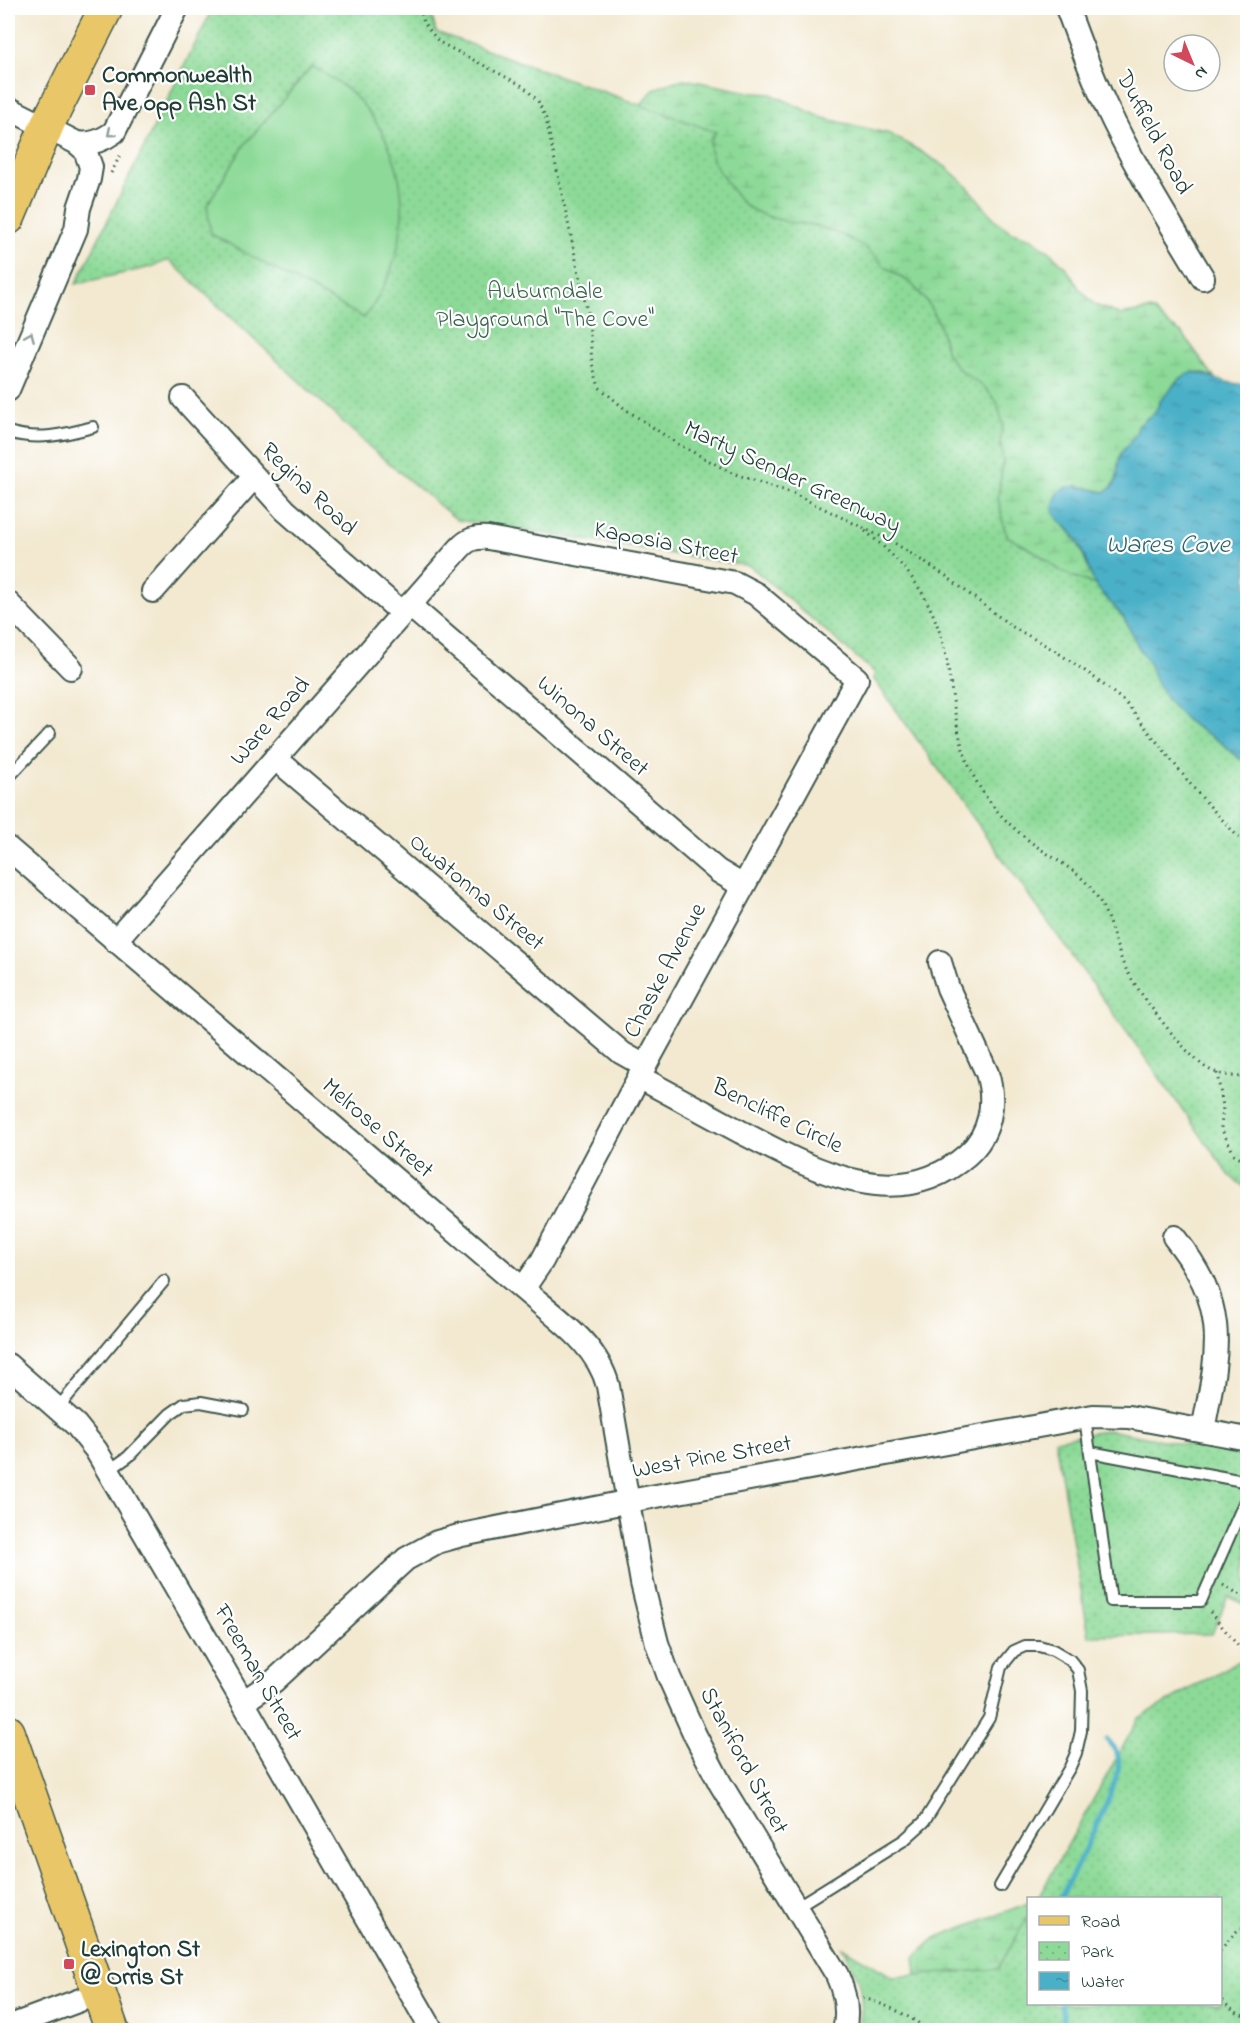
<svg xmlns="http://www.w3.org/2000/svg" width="1255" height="2038" font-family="'Indie Flower',sans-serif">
	<defs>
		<pattern id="wetland-marsh" width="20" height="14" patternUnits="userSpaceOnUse" patternTransform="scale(1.5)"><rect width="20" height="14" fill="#8dda98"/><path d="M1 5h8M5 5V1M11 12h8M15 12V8" fill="none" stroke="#79bc84"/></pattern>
		<pattern id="park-dots" width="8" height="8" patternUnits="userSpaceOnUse" patternTransform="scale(1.5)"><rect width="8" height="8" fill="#8dda98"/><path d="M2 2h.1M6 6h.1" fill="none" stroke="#79bc84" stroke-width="1.8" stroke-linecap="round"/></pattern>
		<pattern id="water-ripples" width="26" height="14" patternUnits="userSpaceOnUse" patternTransform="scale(1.5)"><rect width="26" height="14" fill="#49b0c8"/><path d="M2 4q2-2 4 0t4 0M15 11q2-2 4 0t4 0" fill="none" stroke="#3c90a3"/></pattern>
	</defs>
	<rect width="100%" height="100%" fill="#fff"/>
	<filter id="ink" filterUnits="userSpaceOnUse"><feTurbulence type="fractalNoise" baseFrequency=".0167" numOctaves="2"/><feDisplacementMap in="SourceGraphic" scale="12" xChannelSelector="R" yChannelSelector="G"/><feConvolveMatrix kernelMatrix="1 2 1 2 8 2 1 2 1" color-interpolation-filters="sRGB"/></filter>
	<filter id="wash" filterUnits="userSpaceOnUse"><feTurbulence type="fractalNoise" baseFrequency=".008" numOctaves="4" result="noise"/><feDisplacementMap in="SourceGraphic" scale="24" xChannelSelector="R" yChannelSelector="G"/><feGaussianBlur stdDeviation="1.35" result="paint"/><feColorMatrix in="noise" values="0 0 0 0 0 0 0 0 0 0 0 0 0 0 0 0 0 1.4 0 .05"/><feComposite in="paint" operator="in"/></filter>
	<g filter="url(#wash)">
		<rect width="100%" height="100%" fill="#f3e9d1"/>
		<path fill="url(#wetland-marsh)" stroke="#568c66" stroke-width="1.5" d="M684,79L754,93L771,94L823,118L890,134L920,151L946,167L966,185L997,222L1012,232L1029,237L1049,251L1066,268L1079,288L1095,305L1121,315L1148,310L1154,311L1166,323L1183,334L1214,377C1206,374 1196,369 1187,374C1172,381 1164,400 1155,412C1151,416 1147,417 1144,421C1142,422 1140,427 1139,429C1135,437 1128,444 1124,452C1116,466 1121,483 1105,492L1076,485L1058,519C1082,542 1083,557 1095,585L1062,572L1034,551L1008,537L1004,528L998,498L1003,461L1000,442L635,118C647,90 655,86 684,79Z
			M1028,1903V2004L1095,2030L916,1976L914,1957L935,1938Z"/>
		<path fill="url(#park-dots)" stroke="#568c66" stroke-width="1.5" d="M213,8H430L436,32L716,132L710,140V150L714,164L740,201L749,208L763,215L787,222L814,225L842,235L866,248L885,267L912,284L928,303L940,327L947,354L959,369L985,388L997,402L1003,424L1000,442L1003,461L998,498L1004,528L1008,537L1034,551L1062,572L1095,585L1124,618L1139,648L1150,665L1156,682L1188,722L1219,741L1239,758L1247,761V1189L1230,1176L873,678L875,673L750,566L457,520L373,450L169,260L151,267L76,284Z
			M1108,1430L1247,1456V1606L1228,1596L1212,1634L1089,1636L1055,1440Z
			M1247,1656V2030H859C866,1995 859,1977 842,1947L893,1977L998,1969L1028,1916V2004H1220V1898H1038L1139,1718Z"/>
		<path fill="#8dda98" stroke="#568c66" stroke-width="1.5" d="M312,66C330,77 349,88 363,105C417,169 413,254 364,318L211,234L207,205L245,144Z"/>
		<path fill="url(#water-ripples)" stroke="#34767e" stroke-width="1.5" d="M1194,372C1205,373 1212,379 1223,381C1231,384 1239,383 1247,386V761L1239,758L1219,741L1188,722L1168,701L1156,682L1150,665L1139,648L1124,618L1095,585L1081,548L1073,534L1058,519L1053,509C1058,474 1081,489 1105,492C1125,481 1113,469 1121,454C1127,443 1136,439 1138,426L1156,411L1160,401L1179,380L1187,374Z"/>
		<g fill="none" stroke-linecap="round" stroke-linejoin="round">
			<path stroke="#49b0c8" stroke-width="5" d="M1060,1898C1072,1876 1122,1780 1119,1760C1118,1752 1112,1746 1107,1740
				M1061,2004L1066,2030"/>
		</g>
	</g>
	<g filter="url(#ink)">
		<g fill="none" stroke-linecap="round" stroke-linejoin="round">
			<g stroke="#3f574c" stroke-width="14">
				<path id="service" d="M8,432C37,441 64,435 93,427
					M8,778L50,733
					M57,1409L164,1281
					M1085,1418L1111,1601H1201L1248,1494
					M1090,1452L1248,1482
					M108,1471L128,1457L170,1414L184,1404L201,1402L243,1410
					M796,1907L904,1840L924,1822L989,1718L1001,1667L1014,1651L1025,1646H1039L1053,1650L1070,1660L1078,1670L1082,1691L1081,1731L1076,1753L1070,1767L1000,1886"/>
			</g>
			<g stroke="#3f574c" stroke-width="26">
				<path id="minor" d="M1067,8C1079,40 1091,74 1106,106C1134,166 1169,221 1203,278
					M8,108L77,143L85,150L91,167L89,179L79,208L76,229L8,390
					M77,143C92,145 103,140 114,132L177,8
					M183,398L285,510L402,613
					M153,591L254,477
					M8,603L71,668
					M409,605L718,871L743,886
					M275,758L622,1053L645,1066
					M8,848L523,1289C555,1317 597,1343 608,1386L642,1583L657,1643L669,1677L695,1735L720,1783L837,1975C845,1993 849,2011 844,2030
					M115,941L459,549C468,539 475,537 488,538L735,583L756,594L857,679L645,1066L542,1261L523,1289
					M639,1077C672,1095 706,1113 739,1131C808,1167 896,1218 967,1155C991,1134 996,1102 987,1073L948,988L940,962
					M1174,1237C1230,1307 1219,1348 1203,1430
					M8,1365L76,1425L96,1450L243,1702L432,2030
					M243,1702L274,1681L406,1559L437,1542L462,1535L640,1499L1093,1416L1129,1417L1248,1439
					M8,2027L99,1993"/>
			</g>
			<g stroke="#3f574c" stroke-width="36">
				<path id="primary" d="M8,218L49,121L106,8
					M8,1732L112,2030"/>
			</g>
			<path stroke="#3f574c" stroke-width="3" stroke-dasharray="1.5 4.5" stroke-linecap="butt" d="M420,8L424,23L439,42L523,86L538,101L546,119L589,321L592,363L599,387L625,409L678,444L732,473L792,493L896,544L946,576L1011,626L1054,650L1091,675L1125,702L1196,791L1248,848
				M111,173L122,152
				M865,531C911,568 936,603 947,662C954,700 956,742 974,777C990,808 1016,833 1045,852C1063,864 1081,874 1094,892C1109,913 1113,939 1123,963C1134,988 1185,1055 1208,1069C1220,1075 1234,1077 1248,1077
				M1217,1073L1223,1106L1221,1128L1234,1154L1248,1162
				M1223,1585L1248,1599
				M1210,1612L1248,1658
				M1241,1648L1248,1643
				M1220,1950L1237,1931L1248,1926
				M1220,1995C1224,2005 1237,2015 1248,2017
				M863,1998C888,2005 908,2015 928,2030"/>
			<use href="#service" stroke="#fff" stroke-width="10"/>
			<use href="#minor" stroke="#fff" stroke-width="22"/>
			<use href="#primary" stroke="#e9c769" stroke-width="33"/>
		</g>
		<defs><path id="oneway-chevron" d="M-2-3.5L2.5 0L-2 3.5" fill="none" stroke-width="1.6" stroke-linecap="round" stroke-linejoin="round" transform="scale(1.5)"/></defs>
		<g stroke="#8f9e9a">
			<use href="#oneway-chevron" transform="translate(111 133) rotate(140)"/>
			<use href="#oneway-chevron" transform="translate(30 336) rotate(-67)"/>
		</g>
	</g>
	<g fill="#d1495b" stroke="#fff" stroke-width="2">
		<rect x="84" y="84" width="12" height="12" rx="3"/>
		<rect x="63" y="1958" width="12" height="12" rx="3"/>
	</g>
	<g text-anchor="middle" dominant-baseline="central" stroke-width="4.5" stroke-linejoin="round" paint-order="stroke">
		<g font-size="24" font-weight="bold" fill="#1f3d34" stroke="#fff" text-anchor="start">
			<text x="102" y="76">Commonwealth<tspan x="102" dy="28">Ave opp Ash St</tspan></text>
			<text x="81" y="1950">Lexington St<tspan x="81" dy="28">@ Orris St</tspan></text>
		</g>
		<g font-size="24" fill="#1f3d34" stroke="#fff">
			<text transform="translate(1153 133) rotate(62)">Duffield Road</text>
			<text transform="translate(792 478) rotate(25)">Marty Sender Greenway</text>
			<text transform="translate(308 490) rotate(44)">Regina Road</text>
			<text transform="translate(666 544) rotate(11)">Kaposia Street</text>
			<text transform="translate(271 722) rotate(-49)">Ware Road</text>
			<text transform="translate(592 727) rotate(41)">Winona Street</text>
			<text transform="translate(476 893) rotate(40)">Owatonna Street</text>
			<text transform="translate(666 971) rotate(-62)">Chaske Avenue</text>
			<text transform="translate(777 1117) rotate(26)">Bencliffe Circle</text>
			<text transform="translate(377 1129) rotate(41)">Melrose Street</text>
			<text transform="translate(712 1458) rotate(-10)">West Pine Street</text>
			<text transform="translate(257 1673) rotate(60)">Freeman Street</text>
			<text transform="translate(743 1761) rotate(62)">Staniford Street</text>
		</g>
		<g font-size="24" fill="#3a644d" stroke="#fff">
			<text x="545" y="292">Auburndale<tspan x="545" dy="28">Playground "The Cove"</tspan></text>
		</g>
		<g font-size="26" font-style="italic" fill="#2e6568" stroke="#fff">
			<text x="1168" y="546">Wares Cove</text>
		</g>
	</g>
	<rect width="1255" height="2038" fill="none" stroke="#fff" stroke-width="30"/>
	<rect x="1027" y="1897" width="195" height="108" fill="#ffffff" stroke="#a5b1ae" stroke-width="1.5"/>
	<rect x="1039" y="1916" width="30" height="9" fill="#e9c769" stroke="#a5b1ae" stroke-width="1.5"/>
	<text x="1081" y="1927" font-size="18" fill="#1f3d34">Road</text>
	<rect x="1039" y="1942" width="30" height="18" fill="url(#park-dots)" stroke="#a5b1ae" stroke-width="1.5"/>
	<text x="1081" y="1957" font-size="18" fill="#1f3d34">Park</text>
	<rect x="1039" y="1972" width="30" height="18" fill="url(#water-ripples)" stroke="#a5b1ae" stroke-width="1.5"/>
	<text x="1081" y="1987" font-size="18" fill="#1f3d34">Water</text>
	<g transform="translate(1192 63) rotate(137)"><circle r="28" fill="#ffffff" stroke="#a5b1ae" stroke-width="1.5"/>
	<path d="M0-4.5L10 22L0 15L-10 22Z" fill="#d1495b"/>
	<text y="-9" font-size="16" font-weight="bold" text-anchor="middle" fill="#1f3d34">N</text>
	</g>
</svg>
